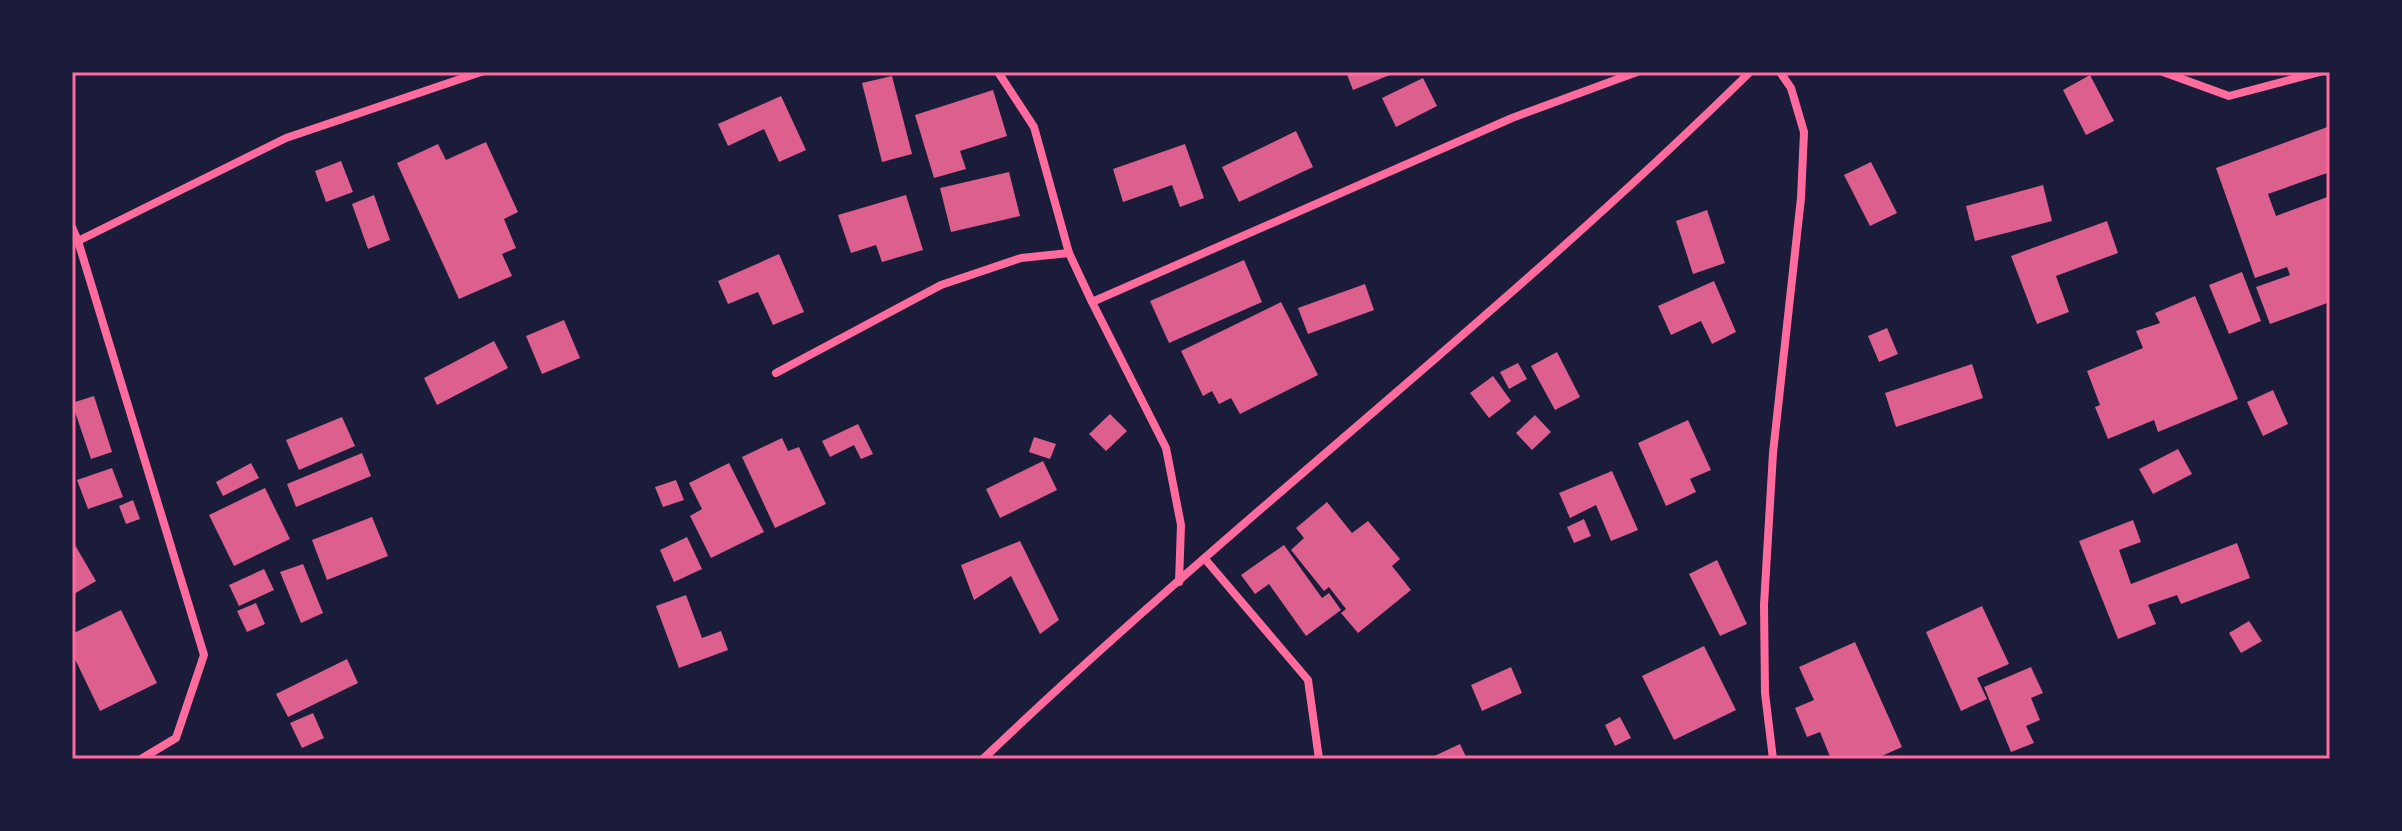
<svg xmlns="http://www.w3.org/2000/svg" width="2402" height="831" font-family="'Libre Baskerville',serif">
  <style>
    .building { fill: #dd5f8e }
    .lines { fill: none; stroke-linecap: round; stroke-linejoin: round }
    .minor { stroke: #ff6b9d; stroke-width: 8 }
    .neatline { fill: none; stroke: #ff6b9d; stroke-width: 3 }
  </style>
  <rect width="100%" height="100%" fill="#1b1b3a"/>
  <g class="building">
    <polygon points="1346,72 1397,72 1353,90"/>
    <polygon points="2090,75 2114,121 2086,135 2063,90"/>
    <polygon points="892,76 912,154 882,162 862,83"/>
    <polygon points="1423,78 1437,106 1396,127 1382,98"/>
    <polygon points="993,90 1007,136 960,151 966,169 934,178 915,115"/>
    <polygon points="781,96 806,150 779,162 764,129 728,146 718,124"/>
    <polygon points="2330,126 2330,172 2268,194 2276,216 2330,196 2330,302 2270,324 2256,287 2290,275 2287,267 2255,278 2216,168"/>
    <polygon points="1296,131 1313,167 1239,202 1222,167"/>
    <polygon points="486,142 518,212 504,219 516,248 502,254 512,276 459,299 397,163 438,144 446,160"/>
    <polygon points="1185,144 1204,198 1180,207 1172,185 1123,202 1113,169"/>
    <polygon points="341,161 353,192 326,202 315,171"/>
    <polygon points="1871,162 1897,213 1870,226 1844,175"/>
    <polygon points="1009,172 1020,216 951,232 940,188"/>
    <polygon points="2043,185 2052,221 1975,241 1966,206"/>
    <polygon points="374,195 390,240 368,249 352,204"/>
    <polygon points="906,195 923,250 882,262 876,245 851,253 838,215"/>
    <polygon points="1707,210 1725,263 1693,274 1676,221"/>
    <polygon points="2107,221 2118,253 2056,276 2069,312 2037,324 2011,256"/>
    <polygon points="779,254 804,312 773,325 758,292 728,304 718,281"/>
    <polygon points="1244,260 1262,302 1169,343 1150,301"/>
    <polygon points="2242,272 2261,321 2229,334 2209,285"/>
    <polygon points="1714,281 1736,332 1712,344 1701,321 1671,335 1658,306"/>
    <polygon points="1365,284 1374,310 1308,334 1298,308"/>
    <polygon points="2195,296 2238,399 2158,432 2154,420 2108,439 2095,407 2100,405 2087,371 2143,348 2136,331 2160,323 2155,313"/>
    <polygon points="1281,302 1318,375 1240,414 1231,398 1219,404 1212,391 1203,396 1181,351"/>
    <polygon points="564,320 580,358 542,374 526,336"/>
    <polygon points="1887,328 1898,354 1879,362 1868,336"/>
    <polygon points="494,341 508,368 437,405 424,378"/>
    <polygon points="1557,352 1580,397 1555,410 1531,366"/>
    <polygon points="1518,363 1527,379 1509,389 1500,372"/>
    <polygon points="1972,364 1983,398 1896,427 1885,393"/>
    <polygon points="1493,376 1511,401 1489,418 1470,393"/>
    <polygon points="2273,390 2288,424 2263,436 2247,402"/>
    <polygon points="94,396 112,452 91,459 72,403"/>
    <polygon points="1110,414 1127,431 1106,451 1089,434"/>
    <polygon points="1535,415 1551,432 1532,450 1516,433"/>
    <polygon points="342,417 355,446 299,470 286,440"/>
    <polygon points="1688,420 1711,470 1690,479 1696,492 1666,506 1638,443"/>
    <polygon points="858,424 873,454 861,459 854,445 830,457 822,441"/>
    <polygon points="1034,437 1056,444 1050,459 1029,452"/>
    <polygon points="782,438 788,451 799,447 826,504 775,528 742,457"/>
    <polygon points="2178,449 2192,474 2153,494 2139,469"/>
    <polygon points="362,453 371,476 296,507 287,484"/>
    <polygon points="1043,461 1057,490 1000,518 986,489"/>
    <polygon points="251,463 259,478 223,496 216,482"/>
    <polygon points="729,463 764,532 711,558 690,516 702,509 689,483"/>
    <polygon points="112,468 123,497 88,509 77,480"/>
    <polygon points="1612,471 1638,530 1611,541 1596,505 1570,518 1559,493"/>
    <polygon points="676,480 684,500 663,507 655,487"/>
    <polygon points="265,488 290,539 234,566 209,515"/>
    <polygon points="133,500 140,519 126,524 119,506"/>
    <polygon points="1327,502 1352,533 1368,521 1400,559 1392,566 1411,590 1358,633 1341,613 1346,609 1329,587 1324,591 1291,550 1304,538 1296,528"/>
    <polygon points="372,517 388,556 327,580 312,540"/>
    <polygon points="1584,519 1591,536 1574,543 1567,527"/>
    <polygon points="2133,520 2141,542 2119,550 2131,584 2237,543 2250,578 2181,604 2177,595 2148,605 2156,624 2118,639 2079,541"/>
    <polygon points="687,537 702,569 674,582 660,550"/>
    <polygon points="72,540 96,581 74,594 72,590"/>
    <polygon points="1020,541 1059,620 1040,634 1011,576 974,600 961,565"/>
    <polygon points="1284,545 1322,598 1329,593 1341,610 1306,636 1269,584 1255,594 1241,575"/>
    <polygon points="1717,560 1747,624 1720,636 1689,574"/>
    <polygon points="303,564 323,613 301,623 280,572"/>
    <polygon points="264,569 274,590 239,606 229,585"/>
    <polygon points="686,595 702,638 721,631 728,650 679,668 656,606"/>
    <polygon points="256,603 265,624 247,632 237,611"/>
    <polygon points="1982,606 2009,664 1977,678 1987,699 1961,711 1926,632"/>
    <polygon points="121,610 157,683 100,711 72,653 72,634"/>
    <polygon points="2249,621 2262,641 2241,653 2229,633"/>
    <polygon points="1855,642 1902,747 1875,759 1831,759 1820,732 1807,737 1795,708 1814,700 1799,667"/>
    <polygon points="1704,646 1736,710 1674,740 1642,676"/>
    <polygon points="347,659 358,683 288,717 276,694"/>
    <polygon points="1511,667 1522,693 1482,711 1471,685"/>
    <polygon points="2031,667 2043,693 2031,698 2040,720 2026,726 2034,743 2011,752 1984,687"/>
    <polygon points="313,713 324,738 302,748 290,723"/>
    <polygon points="1620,717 1631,738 1615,746 1605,725"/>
    <polygon points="1460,744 1467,759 1428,759"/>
  </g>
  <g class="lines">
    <g class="minor">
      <polyline points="2163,72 2229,96 2320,72"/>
      <polyline points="72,227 78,241 286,138 481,72"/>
      <polyline points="72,244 78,241 204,655 176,738 141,759"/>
      <polyline points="1069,253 1092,302 1512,118 1637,72"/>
      <polyline points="1092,302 1166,448 1181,525 1179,582"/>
      <polyline points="776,373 941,285 1021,258 1069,253 1034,127 998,72"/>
      <polyline points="1205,559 1308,680 1319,759"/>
      <path d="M983 759C1231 522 1505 313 1750 72"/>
      <polyline points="1773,759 1765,693 1764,605 1773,453 1801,198 1804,132 1791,88 1780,72"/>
    </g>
  </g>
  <rect width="2402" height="831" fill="none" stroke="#1b1b3a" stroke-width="148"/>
  <rect x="74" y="74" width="2254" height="683" class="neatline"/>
</svg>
